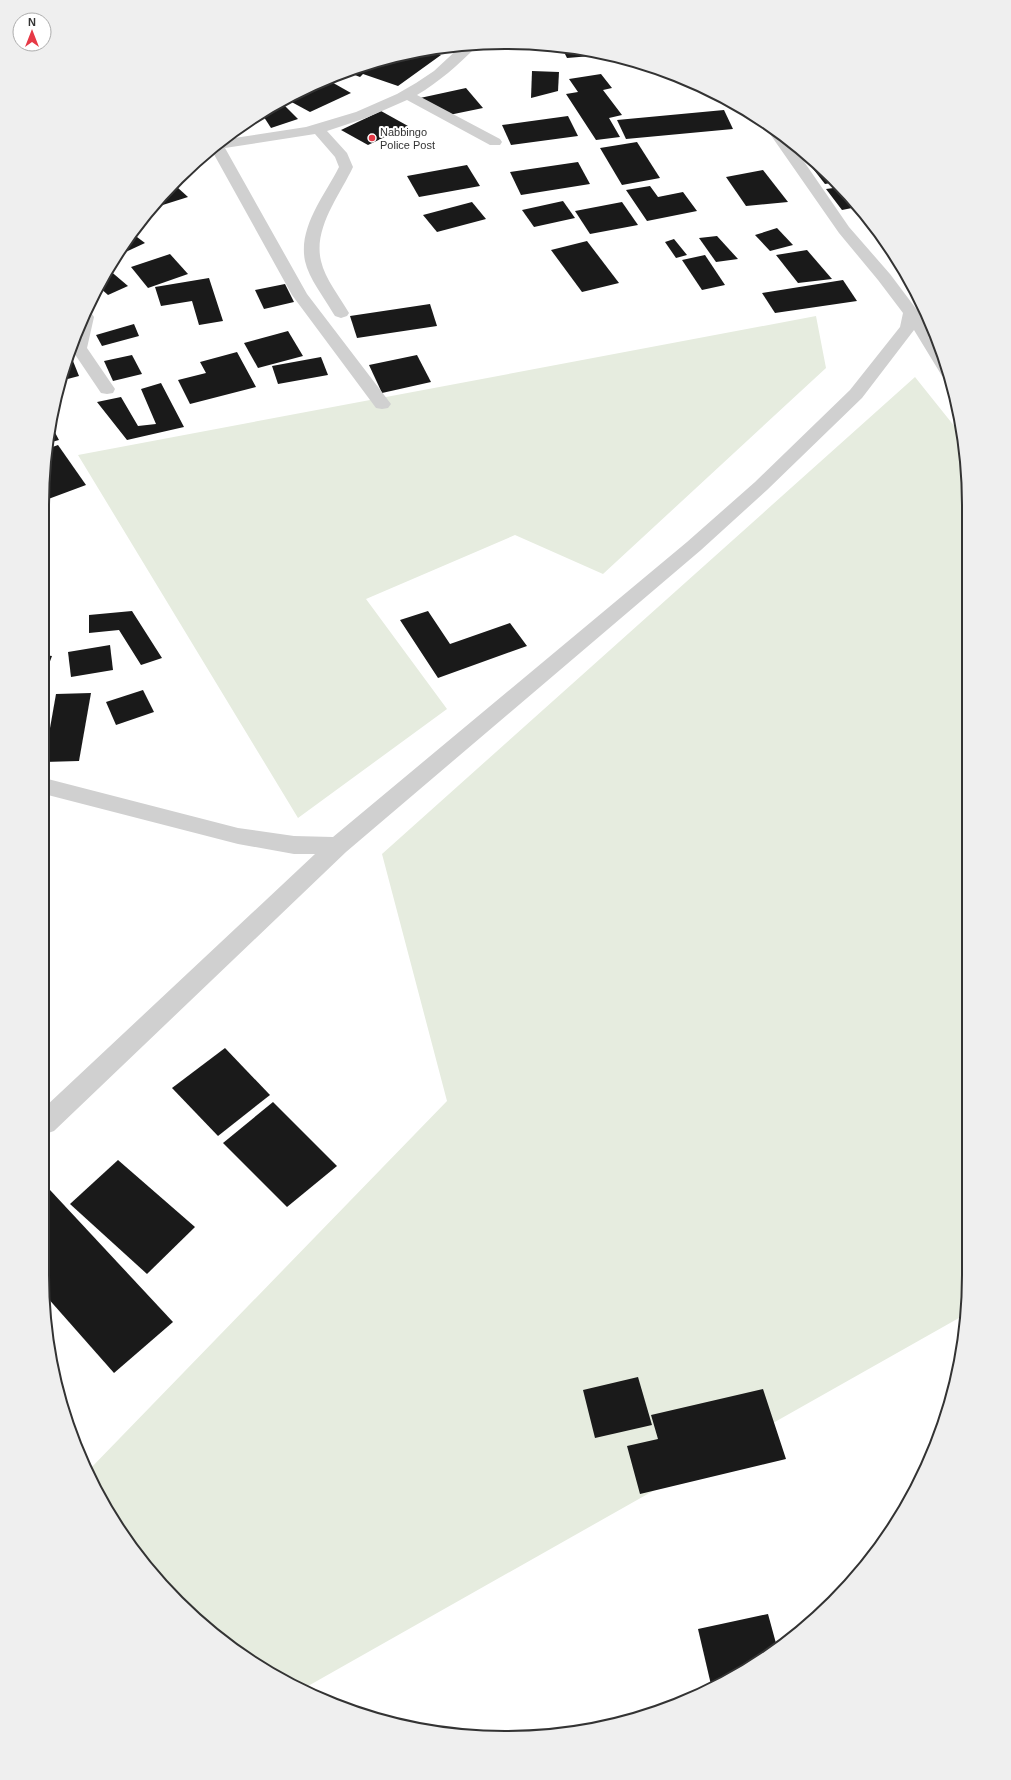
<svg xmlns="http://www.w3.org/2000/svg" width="1011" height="1780" font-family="Helvetica,sans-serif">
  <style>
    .green { fill: #e6ecdf }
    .building { fill: #1a1a1a }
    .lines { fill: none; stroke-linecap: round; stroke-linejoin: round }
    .street { fill: #d0d0d0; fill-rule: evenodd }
    .poi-dot { fill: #e63946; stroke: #fff; stroke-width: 1.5 }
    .labels { text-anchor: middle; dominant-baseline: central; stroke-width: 4; stroke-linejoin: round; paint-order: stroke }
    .far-poi-label { font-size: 11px; fill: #333; stroke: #fff; text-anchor: start }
    .rim { fill: none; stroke: #333; stroke-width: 2 }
  </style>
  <rect width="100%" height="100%" fill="#fff"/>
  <g class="green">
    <polygon points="816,316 826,368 603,574 515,535 366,599 447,709 298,818 78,455"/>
    <polygon points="915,377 963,437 965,445 968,1305 966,1314 301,1690 248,1660 178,1602 138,1556 87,1472 447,1101 382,854"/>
  </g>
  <g class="building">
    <polygon points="561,46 566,46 603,55 567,58"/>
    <polygon points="429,51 441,55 398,86 363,74 360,77 347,72 386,58"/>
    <polygon points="532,71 559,72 558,91 531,98"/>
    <polygon points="601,74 612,88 603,90 622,115 609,118 620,137 596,140 566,94 578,92 569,79"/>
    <polygon points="328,80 351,93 310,112 286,99 301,90"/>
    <polygon points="466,88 483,108 449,115 420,98"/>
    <polygon points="282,103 298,119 271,128 262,114"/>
    <polygon points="724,110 733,129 626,139 617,120"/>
    <polygon points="381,111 408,126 368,145 341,130"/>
    <polygon points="568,116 578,136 511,145 502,125"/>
    <polygon points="637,142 660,178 622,185 600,148"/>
    <polygon points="807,161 811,161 837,182 825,184"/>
    <polygon points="578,162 590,184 521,195 510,172"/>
    <polygon points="467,165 480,186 419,197 407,176"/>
    <polygon points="763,170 788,202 746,206 726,177"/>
    <polygon points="650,186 658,197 683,192 697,211 647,221 626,190"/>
    <polygon points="177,187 188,197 150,209 168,189"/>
    <polygon points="841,187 847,195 857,207 842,210 826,189"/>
    <polygon points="563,201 575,218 534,227 522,210"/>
    <polygon points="472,202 486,219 437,232 423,215"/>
    <polygon points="622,202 638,225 590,234 575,211"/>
    <polygon points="777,228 793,245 770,251 755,235"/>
    <polygon points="133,234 145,243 117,256"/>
    <polygon points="717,236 738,259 716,262 699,238"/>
    <polygon points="674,239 687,255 676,258 665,242"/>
    <polygon points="587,241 619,283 582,292 551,250"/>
    <polygon points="807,250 832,279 798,283 776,255"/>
    <polygon points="170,254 188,274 148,288 131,267"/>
    <polygon points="705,255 725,285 702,290 682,260"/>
    <polygon points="108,269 128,286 108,295 99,287"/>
    <polygon points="209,278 223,321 199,325 192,301 161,306 155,287"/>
    <polygon points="843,280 857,301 775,313 762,293"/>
    <polygon points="285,284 294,302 264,309 255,290"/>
    <polygon points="430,304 437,326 357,338 350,316"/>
    <polygon points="134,324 139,336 102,346 96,335"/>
    <polygon points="288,331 303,356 258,368 244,343"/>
    <polygon points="237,352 256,387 190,404 178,380 206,373 200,362"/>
    <polygon points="132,355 142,374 113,381 104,361"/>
    <polygon points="417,355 431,382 382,393 369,365"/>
    <polygon points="321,357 328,375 278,384 272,366"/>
    <polygon points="73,361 79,376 60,381 67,363"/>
    <polygon points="161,383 184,427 127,440 97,402 121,397 138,426 156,424 141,389"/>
    <polygon points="51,425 59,440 48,443"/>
    <polygon points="58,445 86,485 43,501 43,475 47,449"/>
    <polygon points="132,611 162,658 141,665 119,630 89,633 89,615"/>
    <polygon points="428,611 450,644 510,623 527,646 438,678 400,620"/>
    <polygon points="110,645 113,670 71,677 68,652"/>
    <polygon points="44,655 52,656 44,677"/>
    <polygon points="143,690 154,712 116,725 106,702"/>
    <polygon points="91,693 79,761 44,762 56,694"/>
    <polygon points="225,1048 270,1095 218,1136 172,1088"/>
    <polygon points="273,1102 337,1166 287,1207 223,1143"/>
    <polygon points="118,1160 195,1227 147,1274 70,1204"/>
    <polygon points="50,1190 173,1322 114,1373 46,1296 46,1193"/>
    <polygon points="638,1377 652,1425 595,1438 583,1390"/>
    <polygon points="763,1389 786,1459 640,1494 627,1446 658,1439 651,1415"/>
    <polygon points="768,1614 777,1647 737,1676 712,1689 698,1629"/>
  </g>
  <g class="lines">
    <g class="street">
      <path d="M475 43 478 44 476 47C458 65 439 82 417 95L500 139 502 142 500 145H490L407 100 366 118 327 131 347 153 353 167C340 195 313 228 321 261 325 279 340 297 349 313L347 316 341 318 335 316 333 313C324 297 309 279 305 261 298 227 325 195 339 167L335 157 315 134 225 148 307 294 391 404 388 408 382 409 376 408 292 295 211 149 221 140 306 127 356 112 397 94 416 83 434 71 462 45Z"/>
      <polygon points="772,131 794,147 849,227 890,274 917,310 944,356 949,377 942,376 914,330 862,398 767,490 701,550 346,852 54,1131 45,1134 45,1107 315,854 294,854 238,844 44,794 44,778 238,828 294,836 333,837 687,542 755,482 850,390 900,327 903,313 878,280 839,233 770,134"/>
      <polygon points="88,313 92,314 94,317 87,348 115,389 113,393 107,394 101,393 72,350"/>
    </g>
  </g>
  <circle class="poi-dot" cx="372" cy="138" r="4"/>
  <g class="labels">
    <g class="far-poi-label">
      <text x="380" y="132">Nabbingo<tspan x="380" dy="13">Police Post</tspan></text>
    </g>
  </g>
  <path d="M0 0H1011V1780H0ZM505 49H506A456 456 0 0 1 962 505V1275A456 456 0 0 1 506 1731H505A456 456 0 0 1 49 1275V505A456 456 0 0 1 505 49Z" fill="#efefef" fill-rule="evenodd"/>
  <path class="rim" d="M505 49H506A456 456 0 0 1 962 505V1275A456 456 0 0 1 506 1731H505A456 456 0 0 1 49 1275V505A456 456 0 0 1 505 49Z"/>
  <g transform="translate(32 32)"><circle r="19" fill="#ffffff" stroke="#adadad"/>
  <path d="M0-3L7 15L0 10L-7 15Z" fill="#e63946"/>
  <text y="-6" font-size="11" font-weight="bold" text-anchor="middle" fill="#333333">N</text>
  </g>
</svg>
